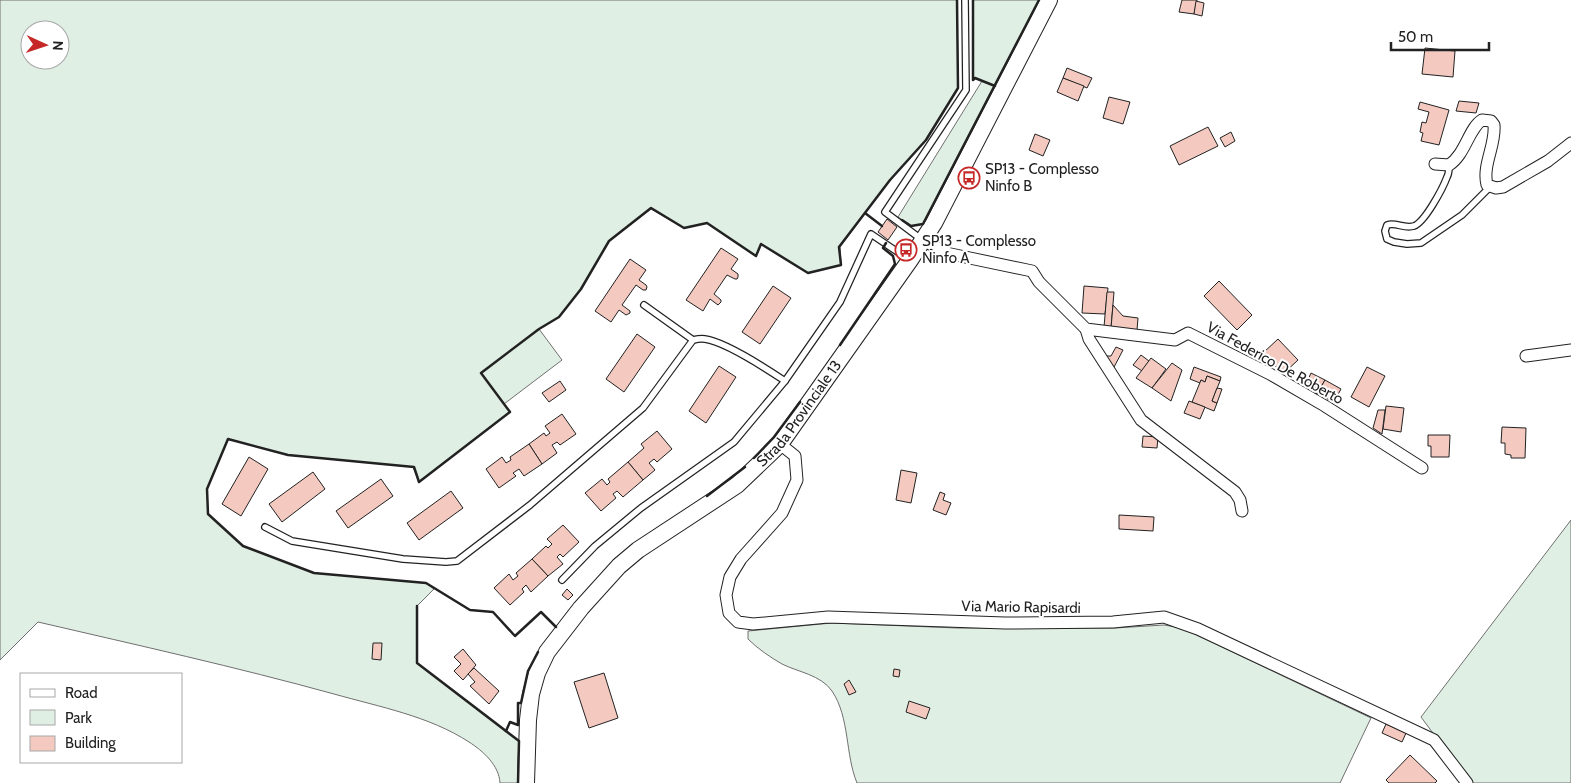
<svg xmlns="http://www.w3.org/2000/svg" width="1571" height="783" font-family="Cabin,sans-serif">
  <style>
    .green { fill: #e0efe3; stroke: #6f6f6f; fill-rule: evenodd }
    .building { fill: #f3c9c0; stroke: #222 }
    .lines { fill: none; stroke-linecap: round; stroke-linejoin: round }
    .service-casing { stroke: #222; stroke-width: 8 }
    .minor-casing { stroke: #222; stroke-width: 13 }
    .secondary-casing { stroke: #222; stroke-width: 18 }
    .service { stroke: #fff; stroke-width: 5.5 }
    .minor { stroke: #fff; stroke-width: 11 }
    .secondary { stroke: #fff; stroke-width: 16 }
    .wall { stroke: #222; stroke-width: 2.5 }
    .labels { text-anchor: middle; dominant-baseline: central; stroke-width: 4; stroke-linejoin: round; paint-order: stroke }
    .poi-label { font-size: 15px; fill: #222; stroke: #fff; text-anchor: start }
    .street-label { font-size: 15px; fill: #222; stroke: #fff }
  </style>
  <rect width="100%" height="100%" fill="#fff"/>
  <g class="green">
    <path d="M0 0H957L958 88 926 140 890 180 840 247 841 265 808 273 761 244 756 256 707 223 684 228 651 209 609 241 581 289 559 317 539 329 562 360 504 404 510 412 419 482 413 467 288 455 228 439 207 489 208 514 243 546 314 573 426 583 434 589 417 606V663L519 741 518 783H500C499 765 483 751 469 742 429 716 380 707 334 694 236 667 137 645 38 622L0 660ZM30 30H60V60H30Z"/>
    <polygon points="973,0 1039,0 923,224 911,226 898,217 982,81 976,78 973,80"/>
    <polygon points="1571,520 1571,783 1470,783 1421,717"/>
    <path d="M832 623 957 628H1115L1164 625 1182 628 1371 718 1340 783H857C845 754 850 718 832 691 821 675 798 672 782 664 770 657 758 649 748 639V631Z"/>
  </g>
  <g class="building">
    <polygon points="1182,0 1197,0 1194,14 1179,12"/>
    <polygon points="1196,1 1204,3 1202,16 1194,14"/>
    <polygon points="1425,48 1455,51 1453,77 1422,74"/>
    <polygon points="1067,68 1092,78 1087,88 1063,78"/>
    <polygon points="1063,78 1084,86 1078,101 1057,92"/>
    <polygon points="1109,97 1130,102 1123,124 1103,118"/>
    <polygon points="1459,101 1479,103 1476,113 1456,111"/>
    <polygon points="1420,102 1449,110 1439,145 1421,141 1423,133 1420,132 1422,122 1426,123 1429,112 1418,109"/>
    <polygon points="1208,127 1218,146 1179,165 1170,146"/>
    <polygon points="1231,132 1235,141 1225,147 1220,138"/>
    <polygon points="1035,134 1050,140 1043,156 1029,150"/>
    <polygon points="887,219 897,227 888,240 878,232"/>
    <polygon points="721,248 738,259 731,269 738,274 738,277 737,279 735,279 727,275 714,294 721,300 721,302 718,305 710,299 703,311 686,300"/>
    <polygon points="630,259 646,270 639,280 646,285 647,287 646,290 643,290 636,285 622,305 630,311 630,313 626,315 619,310 611,322 595,311"/>
    <polygon points="1219,281 1252,315 1237,330 1204,296"/>
    <polygon points="773,286 791,298 760,344 742,332"/>
    <polygon points="1084,286 1108,288 1105,314 1082,313"/>
    <polygon points="1107,292 1114,292 1111,328 1104,327"/>
    <polygon points="1113,305 1123,316 1138,318 1137,330 1111,328"/>
    <polygon points="637,334 655,347 624,392 606,379"/>
    <polygon points="1278,339 1298,360 1283,374 1263,353"/>
    <polygon points="1116,347 1123,350 1113,369 1105,356 1111,356"/>
    <polygon points="1141,355 1149,361 1142,371 1133,365"/>
    <polygon points="1151,358 1166,369 1152,388 1136,378"/>
    <polygon points="1172,363 1182,370 1171,401 1152,388"/>
    <polygon points="719,366 736,377 706,423 689,411"/>
    <polygon points="1194,367 1221,377 1220,381 1207,376 1205,382 1201,380 1200,383 1190,379"/>
    <polygon points="1367,367 1385,376 1369,407 1351,397"/>
    <polygon points="1311,373 1325,380 1317,394 1313,391 1316,386 1307,382"/>
    <polygon points="1207,376 1220,381 1212,401 1217,403 1214,411 1192,402 1201,380 1205,382"/>
    <polygon points="1325,380 1341,389 1334,402 1317,394"/>
    <polygon points="560,381 566,390 549,402 542,393"/>
    <polygon points="1217,388 1222,389 1217,403 1212,401"/>
    <polygon points="1189,401 1205,407 1200,419 1184,413"/>
    <polygon points="1386,406 1404,408 1401,432 1383,429"/>
    <polygon points="1378,410 1385,410 1382,434 1373,428"/>
    <polygon points="562,414 576,434 560,445 557,442 552,445 557,453 542,464 529,444 544,433 546,436 550,433 545,426"/>
    <polygon points="1502,427 1526,428 1525,458 1511,458 1511,455 1505,454 1505,443 1501,443"/>
    <polygon points="657,431 672,449 657,462 654,459 649,463 655,470 643,480 628,462 644,448 641,444"/>
    <polygon points="1428,435 1450,435 1449,457 1431,457 1431,446 1428,446"/>
    <polygon points="1143,436 1158,437 1157,448 1142,447"/>
    <polygon points="529,444 542,464 524,476 519,469 513,473 516,476 499,488 486,469 502,457 506,463 511,460 510,457"/>
    <polygon points="249,457 268,469 241,516 222,504"/>
    <polygon points="628,462 643,480 623,497 617,491 613,494 616,498 601,511 585,493 602,479 607,485 610,482 608,479"/>
    <polygon points="901,470 917,473 911,503 896,500"/>
    <polygon points="313,472 325,489 282,522 269,504"/>
    <polygon points="381,479 393,496 348,528 336,511"/>
    <polygon points="451,491 463,508 419,540 407,523"/>
    <polygon points="940,492 945,494 943,500 951,503 946,515 933,510"/>
    <polygon points="1119,515 1154,517 1153,531 1119,529"/>
    <polygon points="563,525 579,542 563,557 560,554 557,557 563,564 548,576 532,559 546,546 548,548 552,544 547,539"/>
    <polygon points="532,559 548,576 531,592 526,585 522,589 524,592 510,605 494,588 509,574 513,580 518,576 516,573"/>
    <polygon points="567,589 573,595 568,600 562,595"/>
    <polygon points="373,643 382,643 381,660 372,659"/>
    <polygon points="463,649 476,665 463,680 454,671 461,664 454,657"/>
    <polygon points="474,668 499,691 489,704 470,686 475,682 468,674"/>
    <polygon points="894,669 900,670 899,677 893,676"/>
    <polygon points="604,673 618,718 589,728 574,682"/>
    <polygon points="849,680 856,692 849,695 844,684"/>
    <polygon points="909,701 930,708 926,719 906,712"/>
    <polygon points="1386,724 1406,733 1402,742 1382,733"/>
    <polygon points="1410,755 1437,781 1435,783 1389,783 1386,780"/>
  </g>
  <g class="lines">
    <g class="service-casing">
      <g id="service">
        <path d="M1449 165C1449 169 1449 174 1447 177 1443 188 1425 222 1414 226 1404 229 1396 222 1387 225L1385 231 1387 239 1394 242 1407 244 1421 243 1462 215 1490 187"/>
        <polyline points="921,239 885,212 966,90 965,0"/>
        <polyline points="644,305 693,340"/>
        <path d="M265 527 292 541 403 559 446 562 457 561 530 505 643 408 693 340C697 339 701 338 705 339 726 342 767 369 785 381"/>
        <polyline points="562,580 595,546 641,508 734,442 785,381 840,302 871,234 908,259"/>
      </g>
    </g>
    <g class="minor-casing">
      <g id="minor">
        <path d="M1435 164 1449 165C1465 155 1469 128 1482 120L1491 121 1494 125C1496 145 1482 165 1487 185L1496 188 1503 187 1548 161 1571 143"/>
        <polyline points="923,240 946,253 1032,271 1039,282 1086,329 1175,340 1188,333 1270,374 1325,406 1422,468"/>
        <polyline points="1086,329 1089,339 1141,420 1235,492 1240,500 1242,511"/>
        <polyline points="1526,356 1571,350"/>
        <polyline points="780,444 795,456 797,480 782,513 741,559 730,577 726,595 729,613 738,622 753,624 828,617 1005,623 1113,622 1164,617 1198,629 1434,740 1467,783"/>
      </g>
    </g>
    <g class="secondary-casing">
      <g id="secondary">
        <path id="s1" d="M526 783 528 720 531 694 537 673 547 652 581 608 619 566 638 550 737 485 780 444 910 260 934 223 1049 0"/>
      </g>
    </g>
    <use href="#service" class="service"/>
    <use href="#minor" class="minor"/>
    <use href="#secondary" class="secondary"/>
    <g class="wall">
      <polyline points="973,0 973,80 975,78 995,86"/>
      <polyline points="865,213 882,226"/>
      <polyline points="902,220 911,226 923,224 1039,0"/>
      <polyline points="931,250 934,252 934,256 941,260 948,256"/>
      <polyline points="840,345 895,264 893,256 883,248 886,243"/>
      <polyline points="754,458 774,437 800,402"/>
      <polyline points="707,496 745,467"/>
      <polyline points="417,606 417,663 519,741 518,783"/>
      <polyline points="556,627 541,612 515,636 493,612 470,610 426,583 314,573 243,546 208,514 207,489 228,439 288,455 414,467 419,482 510,412 481,373 539,329 559,317 581,289 609,241 651,208 684,228 707,223 756,256 761,244 808,273 841,265 839,247 890,180 926,140 958,88 957,0"/>
      <polyline points="506,731 510,722 518,725 518,703 521,703 528,671 538,652"/>
    </g>
  </g>
  <defs>
    <g id="bus-ring" transform="scale(1.125)"><circle r="9.5" fill="#fff" stroke="#c62828" stroke-width="1.5"/><path d="M-5-6H5V4H4V6H2V4H-2V6H-4V4H-5ZM-3.5-4V0h7V-4ZM-3.5 1.2v1.5H-2V1.2ZM2 1.2v1.5H3.5V1.2Z" fill="#c62828"/></g>
  </defs>
  <g fill-rule="evenodd">
    <use href="#bus-ring" x="969" y="178"/>
    <use href="#bus-ring" x="906" y="250"/>
  </g>
  <g class="labels">
    <g class="poi-label">
      <text x="985" y="169">SP13 - Complesso<tspan x="985" dy="17">Ninfo B</tspan></text>
      <text x="922" y="241">SP13 - Complesso<tspan x="922" dy="17">Ninfo A</tspan></text>
    </g>
    <g class="street-label">
      <text transform="translate(1275 363) rotate(29)">Via Federico De Roberto</text>
      <text stroke="none"><textPath href="#s1" startOffset="485">Strada Provinciale 13</textPath></text>
      <text transform="translate(1021 607) rotate(1)">Via Mario Rapisardi</text>
    </g>
  </g>
  <rect x="20" y="673" width="162" height="90" fill="#ffffff" stroke="#a7a7a7"/>
  <rect x="30" y="689" width="25" height="8" fill="#ffffff" stroke="#a7a7a7"/>
  <text x="65" y="698" font-size="15" fill="#222222">Road</text>
  <rect x="30" y="710" width="25" height="15" fill="#e0efe3" stroke="#a7a7a7"/>
  <text x="65" y="723" font-size="15" fill="#222222">Park</text>
  <rect x="30" y="736" width="25" height="15" fill="#f3c9c0" stroke="#a7a7a7"/>
  <text x="65" y="748" font-size="15" fill="#222222">Building</text>
  <g transform="translate(45 45) rotate(93)"><circle r="24" fill="#ffffff" stroke="#a7a7a7"/>
  <path d="M0-4L9 19L0 12L-9 19Z" fill="#c62828"/>
  <text y="-8" font-size="14" font-weight="bold" text-anchor="middle" fill="#222222">N</text>
  </g>
  <path d="M1391 42v8h98v-8" fill="none" stroke="#222222" stroke-width="2.5"/>
  <text x="1398" y="42" font-size="15" fill="#222222" stroke="#ffffff" stroke-width="4" paint-order="stroke">50 m</text>
</svg>
